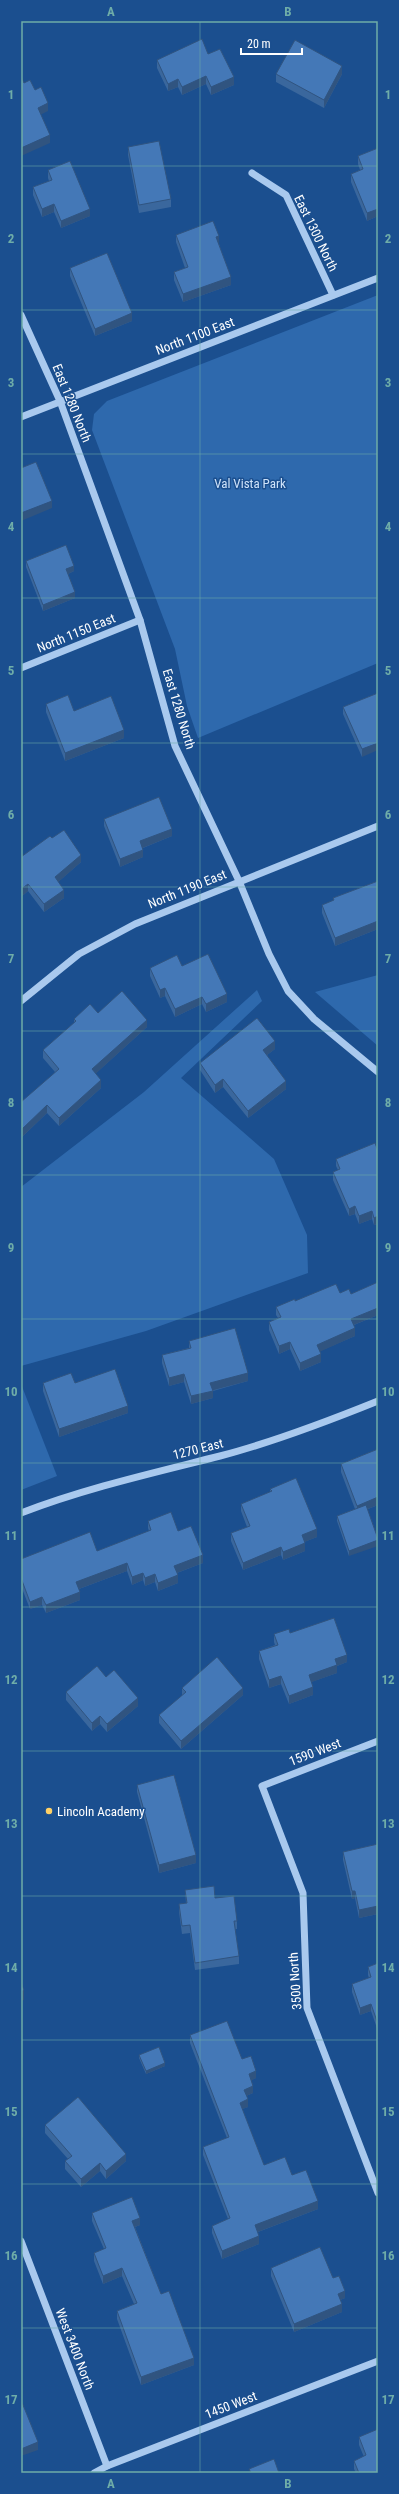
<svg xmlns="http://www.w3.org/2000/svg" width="399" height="2494" font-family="'Roboto Condensed',sans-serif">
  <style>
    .green { fill: #2e69ad }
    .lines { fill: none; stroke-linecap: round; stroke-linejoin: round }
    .minor { stroke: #a9c9ee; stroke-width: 7 }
    .wall { fill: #3a679d }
    .shaded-wall { fill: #305480 }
    .building { fill: #4478b7; stroke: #305480 }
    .grid { fill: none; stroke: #6fada8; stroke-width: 1; stroke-opacity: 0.55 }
    .poi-dot { fill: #ffd166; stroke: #1b4f8f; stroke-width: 1.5 }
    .labels { text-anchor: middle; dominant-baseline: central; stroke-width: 3; stroke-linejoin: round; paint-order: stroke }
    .street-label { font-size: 13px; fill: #fff; stroke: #1b4f8f }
    .park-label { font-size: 13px; fill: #cfe3fa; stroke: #1b4f8f }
    .poi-label { font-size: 13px; fill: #fff; stroke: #1b4f8f; text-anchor: start }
    .neatline { fill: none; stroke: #6fada8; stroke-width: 1.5 }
    .grid-label { font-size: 13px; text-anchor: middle; font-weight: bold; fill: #6fada8 }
  </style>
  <rect width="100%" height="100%" fill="#1b4f8f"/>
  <g class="green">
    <polygon points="378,295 378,663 198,738 187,706 175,649 92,430 94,414 107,401"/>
    <polygon points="378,975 378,1046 315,992"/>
    <polygon points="257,990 262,1001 181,1078 274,1159 307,1235 308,1273 146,1331 21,1366 21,1187 144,1092"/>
    <polygon points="21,1384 57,1476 21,1490"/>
  </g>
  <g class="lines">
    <g class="minor">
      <polyline points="252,173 286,195 333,295"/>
      <polyline points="21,315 60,401 140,620 175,746 239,881 269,954 288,991 314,1019 378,1072"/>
      <polyline points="21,417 378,278"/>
      <polyline points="21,668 140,620"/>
      <polyline points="21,1001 79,954 135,924 378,826"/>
      <path d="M21 1513C86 1488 153 1473 220 1456 274 1442 326 1422 378 1401"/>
      <polyline points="378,1741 262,1786 303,1893 307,2008 378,2193"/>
      <polyline points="21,2241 107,2466"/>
      <polyline points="94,2473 107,2466 378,2361"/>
    </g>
  </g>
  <g class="wall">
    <polygon points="208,54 234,85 211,95 206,84 182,95 178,87 168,91 157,68 157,60"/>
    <polygon points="276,74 342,74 324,108 276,82"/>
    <polygon points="128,147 171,199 171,207 139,213 128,155"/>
    <polygon points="378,148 378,216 367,221 351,182 351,174 360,170 358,164 358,156"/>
    <polygon points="48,170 90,216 61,228 54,212 42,217 33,195 33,187 49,181 48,178"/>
    <polygon points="176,235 219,244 231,285 183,302 174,280 174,272 185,268 176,242"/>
    <polygon points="70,268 132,321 95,336 70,276"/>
    <polygon points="26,561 74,571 68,574 75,598 43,611 26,567"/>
    <polygon points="378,693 362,757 343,714 343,707"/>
    <polygon points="46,704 74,711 124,738 65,761 46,712"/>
    <polygon points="104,819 172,836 143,848 143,857 120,867 104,826"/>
    <polygon points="52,838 81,862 58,882 64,898 44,912 28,891 21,897 21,857"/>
    <polygon points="378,881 378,929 335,946 322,913 322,905 333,901 333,898"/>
    <polygon points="182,966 227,1002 206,1012 202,1004 175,1017 165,996 160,998 150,976 150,968"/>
    <polygon points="98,1013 147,1027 95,1074 101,1088 59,1126 47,1113 21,1138 55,1072 43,1058 43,1050 74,1023 74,1019"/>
    <polygon points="275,1049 267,1055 286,1089 248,1118 223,1087 215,1093 200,1070 200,1063"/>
    <polygon points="378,1151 378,1224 374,1225 372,1219 359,1224 355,1214 349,1216 333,1180 333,1172 338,1170 336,1166 336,1159"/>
    <polygon points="378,1282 378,1315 354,1325 355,1336 320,1351 321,1362 300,1371 290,1349 279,1354 269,1330 269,1322 278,1318 276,1315 276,1307 295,1301 351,1294"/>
    <polygon points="189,1341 248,1381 213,1391 213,1398 191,1404 184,1382 169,1386 162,1363 162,1355 189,1348"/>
    <polygon points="43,1383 75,1383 128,1413 59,1437 43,1391"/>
    <polygon points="378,1449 378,1505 368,1509 349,1556 337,1521 337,1516 355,1509 341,1472 341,1464"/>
    <polygon points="270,1489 317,1537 304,1542 305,1551 283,1560 281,1555 243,1570 231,1541 231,1533 247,1527 241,1511 241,1504 270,1492"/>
    <polygon points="148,1521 178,1531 203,1563 177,1573 178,1583 158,1591 155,1582 145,1586 143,1580 132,1585 127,1571 79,1589 80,1600 46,1613 42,1605 30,1609 21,1586 21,1559 97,1551 149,1531 148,1528"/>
    <polygon points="290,1633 347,1662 337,1666 337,1673 311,1682 313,1695 289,1704 281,1684 269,1688 259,1659 259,1651 275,1645 274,1642 274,1634"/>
    <polygon points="106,1677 138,1706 107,1732 100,1724 92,1731 66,1700 66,1692"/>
    <polygon points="182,1688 243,1695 181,1749 159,1723 159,1715 182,1696"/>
    <polygon points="137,1785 196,1863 159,1873 137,1792"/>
    <polygon points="378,1844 378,1914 359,1918 355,1898 352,1899 343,1860 343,1852"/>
    <polygon points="185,1890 215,1898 237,1921 237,1929 235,1929 239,1956 239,1964 195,1970 190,1933 182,1934 179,1912 179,1904 186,1903"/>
    <polygon points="378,1963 378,2031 371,2011 360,2015 352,1992 352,1984 369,1978 368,1975 368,1967"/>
    <polygon points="190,2035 242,2059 256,2078 251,2080 253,2093 246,2096 248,2107 242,2109 264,2165 292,2175 318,2209 258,2232 259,2244 222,2259 212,2233 212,2226 228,2219 203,2155 203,2147 227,2138 190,2043"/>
    <polygon points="139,2055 165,2066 146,2074 139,2058"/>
    <polygon points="45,2125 126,2161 106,2179 100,2171 81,2187 65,2169 65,2161 68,2159 45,2133"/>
    <polygon points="92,2213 140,2225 135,2227 161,2294 194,2365 141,2385 117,2319 117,2311 134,2304 122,2276 103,2284 94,2261 94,2253 104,2249 92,2221"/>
    <polygon points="271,2268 333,2278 345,2298 340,2300 342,2312 294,2332 271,2276"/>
    <polygon points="359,2437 378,2473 356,2473 354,2469 354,2461 364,2457 359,2445"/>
  </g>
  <g class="shaded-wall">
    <polygon points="342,66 342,74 324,108 324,100"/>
    <polygon points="206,76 206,84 182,95 182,87"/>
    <polygon points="234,77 234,85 211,95 211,87"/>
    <polygon points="178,79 178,87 168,91 168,84"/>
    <polygon points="48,103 48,111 38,116 38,108"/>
    <polygon points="50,135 50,143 21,156 21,148"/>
    <polygon points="54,204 54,212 42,217 42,209"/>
    <polygon points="90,209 90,216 61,228 61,221"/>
    <polygon points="378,209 378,216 367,221 367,213"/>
    <polygon points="219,236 219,244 216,237"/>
    <polygon points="231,277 231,285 183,302 183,294"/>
    <polygon points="132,313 132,321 95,336 95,329"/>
    <polygon points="52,501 52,508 21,521 21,513"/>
    <polygon points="74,566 74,571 66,575 66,569"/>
    <polygon points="75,592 75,598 43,611 43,605"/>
    <polygon points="124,730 124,738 65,761 65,753"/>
    <polygon points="378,743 378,750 362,757 362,749"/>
    <polygon points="172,829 172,836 140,849 140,841"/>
    <polygon points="143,850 143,857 120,867 120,859"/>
    <polygon points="81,855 81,862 55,885 55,877"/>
    <polygon points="28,884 28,891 21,897 21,889"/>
    <polygon points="64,890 64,898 44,912 44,904"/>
    <polygon points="378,921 378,929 335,946 335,938"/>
    <polygon points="165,988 165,996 160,998 160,990"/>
    <polygon points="227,994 227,1002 206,1012 206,1004"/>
    <polygon points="202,997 202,1004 175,1017 175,1009"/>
    <polygon points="147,1020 147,1027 92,1077 92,1069"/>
    <polygon points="275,1041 275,1049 263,1058 263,1050"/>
    <polygon points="223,1079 223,1087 215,1093 215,1085"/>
    <polygon points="101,1080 101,1088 59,1126 59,1118"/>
    <polygon points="286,1081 286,1089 248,1118 248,1111"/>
    <polygon points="47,1105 47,1113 21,1138 21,1130"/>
    <polygon points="355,1206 355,1214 349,1216 349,1209"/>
    <polygon points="372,1211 372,1219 359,1224 359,1216"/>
    <polygon points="378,1216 378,1224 374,1225 374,1218"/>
    <polygon points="378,1308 378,1315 351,1326 351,1319"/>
    <polygon points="355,1328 355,1336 317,1353 317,1345"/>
    <polygon points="290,1342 290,1349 279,1354 279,1346"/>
    <polygon points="321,1354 321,1362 300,1371 300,1363"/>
    <polygon points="248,1373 248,1381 210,1391 210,1383"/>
    <polygon points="184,1374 184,1382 169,1386 169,1378"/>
    <polygon points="213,1391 213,1398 191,1404 191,1396"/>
    <polygon points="128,1406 128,1413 59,1437 59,1429"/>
    <polygon points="378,1497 378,1505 357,1513 357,1506"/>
    <polygon points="317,1529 317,1537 302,1543 302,1535"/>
    <polygon points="378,1540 378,1546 349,1556 349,1551"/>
    <polygon points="305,1543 305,1551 283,1560 283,1552"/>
    <polygon points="281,1547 281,1555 243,1570 243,1563"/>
    <polygon points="203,1555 203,1563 174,1574 174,1566"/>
    <polygon points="127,1563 127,1571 76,1590 76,1582"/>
    <polygon points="143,1573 143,1580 132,1585 132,1577"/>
    <polygon points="155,1574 155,1582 145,1586 145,1578"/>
    <polygon points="178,1575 178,1583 158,1591 158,1583"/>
    <polygon points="80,1592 80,1600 46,1613 46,1605"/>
    <polygon points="42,1597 42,1605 30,1609 30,1602"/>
    <polygon points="347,1655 347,1662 337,1666 337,1673 309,1683 309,1675 335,1659"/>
    <polygon points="281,1676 281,1684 269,1688 269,1680"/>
    <polygon points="313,1687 313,1695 289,1704 289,1696"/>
    <polygon points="243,1688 243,1695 181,1749 181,1741"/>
    <polygon points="138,1698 138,1706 107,1732 107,1724"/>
    <polygon points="100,1716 100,1724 92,1731 92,1723"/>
    <polygon points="196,1855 196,1863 159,1873 159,1865"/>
    <polygon points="352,1891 355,1891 355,1898 352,1899"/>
    <polygon points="378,1906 378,1914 359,1918 359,1910"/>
    <polygon points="24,1990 24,2000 21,2001 21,1992"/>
    <polygon points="371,2004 371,2011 360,2015 360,2008"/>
    <polygon points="165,2063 165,2066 146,2074 146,2071"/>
    <polygon points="256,2071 256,2078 249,2082 249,2074"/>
    <polygon points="253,2086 253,2093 244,2097 244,2090"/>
    <polygon points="248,2099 248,2107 240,2110 240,2103"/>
    <polygon points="21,2130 23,2130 23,2137 21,2138"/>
    <polygon points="126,2154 126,2161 106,2179 106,2171"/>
    <polygon points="100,2163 100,2171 81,2187 81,2179"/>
    <polygon points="318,2201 318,2209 255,2233 255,2225"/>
    <polygon points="140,2218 140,2225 132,2228 132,2221"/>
    <polygon points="259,2236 259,2244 222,2259 222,2251"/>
    <polygon points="122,2268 122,2276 103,2284 103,2276"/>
    <polygon points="345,2291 345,2298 338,2301 338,2294"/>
    <polygon points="342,2304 342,2312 294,2332 294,2324"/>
    <polygon points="194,2358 194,2365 141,2385 141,2377"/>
    <polygon points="38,2442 38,2450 21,2456 21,2449"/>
  </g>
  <g class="building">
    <polygon points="202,39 208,54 220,49 234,77 211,87 206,76 182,87 178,79 168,84 157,60"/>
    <polygon points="295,40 342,66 324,100 276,74"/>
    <polygon points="21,76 24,83 30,80 35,90 41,87 48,103 38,108 50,135 21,148"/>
    <polygon points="159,141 171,199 139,205 128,147"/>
    <polygon points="378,148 378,209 367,213 351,174 363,169 358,156"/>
    <polygon points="70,161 90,209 61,221 54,204 42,209 33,187 52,180 48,170"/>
    <polygon points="213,221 219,236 216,237 231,277 183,294 174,272 188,267 176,235"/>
    <polygon points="107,253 132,313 95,329 70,268"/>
    <polygon points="36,462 52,501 21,513 21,468"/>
    <polygon points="66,545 74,566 66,569 75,592 43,605 26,561"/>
    <polygon points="378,693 378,743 362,749 343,707"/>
    <polygon points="68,695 74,711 111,696 124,730 65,753 46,704"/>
    <polygon points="159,797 172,829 140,841 143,850 120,859 104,819"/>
    <polygon points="64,830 81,855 55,877 64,890 44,904 28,884 21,889 21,857 50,836 52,838"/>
    <polygon points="378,881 378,921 335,938 322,905 334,900 333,898"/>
    <polygon points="208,954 227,994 206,1004 202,997 175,1009 165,988 160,990 150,968 177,955 182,966"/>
    <polygon points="122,991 147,1020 92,1069 101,1080 59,1118 47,1105 21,1130 21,1102 59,1069 43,1050 76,1021 74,1019 90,1004 98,1013"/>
    <polygon points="257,1018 275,1041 263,1050 286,1081 248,1111 223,1079 215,1085 200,1063"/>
    <polygon points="375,1143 378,1151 378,1216 374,1218 372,1211 359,1216 355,1206 349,1209 333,1172 340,1169 336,1159"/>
    <polygon points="378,1282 378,1308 351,1319 355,1328 317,1345 321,1354 300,1363 290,1342 279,1346 269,1322 281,1317 276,1307 295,1299 295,1301 336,1284 340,1293 349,1289 351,1294"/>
    <polygon points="235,1328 248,1373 210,1383 213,1391 191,1396 184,1374 169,1378 162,1355 191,1348 189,1341"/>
    <polygon points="115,1369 128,1406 59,1429 43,1383 71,1373 75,1383"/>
    <polygon points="378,1449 378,1497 357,1506 341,1464"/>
    <polygon points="296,1478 317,1529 302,1535 305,1543 283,1552 281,1547 243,1563 231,1533 250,1526 241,1504 272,1491 270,1489"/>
    <polygon points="366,1505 378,1539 378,1540 349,1551 337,1516"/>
    <polygon points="171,1512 178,1531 191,1526 203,1555 174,1566 178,1575 158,1583 155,1574 145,1578 143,1573 132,1577 127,1563 76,1582 80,1592 46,1605 42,1597 30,1602 21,1578 21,1559 90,1532 97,1551 151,1530 148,1521"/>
    <polygon points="334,1618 347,1655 335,1659 337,1665 309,1675 313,1687 289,1696 281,1676 269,1680 259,1651 278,1645 274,1634 289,1629 290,1633"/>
    <polygon points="217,1657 243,1688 181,1741 159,1715 186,1692 182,1688"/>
    <polygon points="97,1666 106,1677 114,1670 138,1698 107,1724 100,1716 92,1723 66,1692"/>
    <polygon points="174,1775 196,1855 159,1865 137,1785"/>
    <polygon points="378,1844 378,1906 359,1910 355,1891 352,1891 343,1852"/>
    <polygon points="214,1886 215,1898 234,1896 237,1921 234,1921 239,1956 195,1963 190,1925 182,1926 179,1904 187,1903 185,1890"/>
    <polygon points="378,1963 378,2024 371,2004 360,2008 352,1984 371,1977 368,1967"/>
    <polygon points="21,1983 24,1990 21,1992"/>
    <polygon points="227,2021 242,2059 251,2056 256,2071 249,2074 253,2086 244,2090 248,2099 240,2103 264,2165 285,2157 292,2175 306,2170 318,2201 255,2225 259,2236 222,2251 212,2226 230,2218 203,2147 229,2137 190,2035"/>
    <polygon points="159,2047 165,2063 146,2071 139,2055"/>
    <polygon points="78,2097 126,2154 106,2171 100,2163 81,2179 65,2161 72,2156 45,2125"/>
    <polygon points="132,2197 140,2218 132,2221 161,2294 169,2291 194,2358 141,2377 117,2311 137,2303 122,2268 103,2276 94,2253 106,2248 92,2213"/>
    <polygon points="320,2247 333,2278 339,2276 345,2291 338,2294 342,2304 294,2324 271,2268"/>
    <polygon points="21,2400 38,2442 21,2449"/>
    <polygon points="378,2429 378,2473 359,2473 354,2461 366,2455 359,2437"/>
    <polygon points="274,2459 279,2473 251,2473 249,2469"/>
  </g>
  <path class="grid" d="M200 21V2473M21 166H378M21 310H378M21 454H378M21 598H378M21 743H378M21 887H378M21 1031H378M21 1175H378M21 1319H378M21 1463H378M21 1607H378M21 1751H378M21 1896H378M21 2040H378M21 2184H378M21 2328H378"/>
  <circle class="poi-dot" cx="49" cy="1811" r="4"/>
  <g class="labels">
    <g class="street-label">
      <text transform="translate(316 233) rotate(64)">East 1300 North</text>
      <text transform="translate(195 336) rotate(-21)">North 1100 East</text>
      <text transform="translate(72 403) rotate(68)">East 1280 North</text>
      <text transform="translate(76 633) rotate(-22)">North 1150 East</text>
      <text transform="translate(179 709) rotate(73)">East 1280 North</text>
      <text transform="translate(187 889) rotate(-22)">North 1190 East</text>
      <text transform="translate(198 1449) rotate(-14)">1270 East</text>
      <text transform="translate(315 1752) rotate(-21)">1590 West</text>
      <text transform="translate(295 1981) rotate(-94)">3500 North</text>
      <text transform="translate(75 2349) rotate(69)">West 3400 North</text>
      <text transform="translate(231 2405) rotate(-21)">1450 West</text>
    </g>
    <g class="park-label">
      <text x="250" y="483">Val Vista Park</text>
    </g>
    <g class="poi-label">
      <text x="57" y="1811">Lincoln Academy</text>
    </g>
  </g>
  <rect width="399" height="2494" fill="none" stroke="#1b4f8f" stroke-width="44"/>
  <path d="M241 48v6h61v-6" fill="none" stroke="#ffffff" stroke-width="2"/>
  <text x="247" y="48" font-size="12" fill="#ffffff" stroke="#1b4f8f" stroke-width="3" paint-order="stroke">20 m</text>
  <rect x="22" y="22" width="355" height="2450" class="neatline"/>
  <g class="grid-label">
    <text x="111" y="16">A</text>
    <text x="288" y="16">B</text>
    <text x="11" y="99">1</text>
    <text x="388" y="99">1</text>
    <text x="11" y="243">2</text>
    <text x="388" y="243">2</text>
    <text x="11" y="387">3</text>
    <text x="388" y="387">3</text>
    <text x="11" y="531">4</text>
    <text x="388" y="531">4</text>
    <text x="11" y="675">5</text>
    <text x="388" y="675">5</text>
    <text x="11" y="819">6</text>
    <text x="388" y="819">6</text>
    <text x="11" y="963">7</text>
    <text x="388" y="963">7</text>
    <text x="11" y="1107">8</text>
    <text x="388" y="1107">8</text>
    <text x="11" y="1252">9</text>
    <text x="388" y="1252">9</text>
    <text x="11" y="1396">10</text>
    <text x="388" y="1396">10</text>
    <text x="11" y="1540">11</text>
    <text x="388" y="1540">11</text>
    <text x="11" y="1684">12</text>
    <text x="388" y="1684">12</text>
    <text x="11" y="1828">13</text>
    <text x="388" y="1828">13</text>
    <text x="11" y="1972">14</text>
    <text x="388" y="1972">14</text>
    <text x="11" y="2116">15</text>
    <text x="388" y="2116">15</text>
    <text x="11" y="2260">16</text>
    <text x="388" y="2260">16</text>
    <text x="11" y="2404">17</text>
    <text x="388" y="2404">17</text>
    <text x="111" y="2488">A</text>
    <text x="288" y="2488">B</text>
  </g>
</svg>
